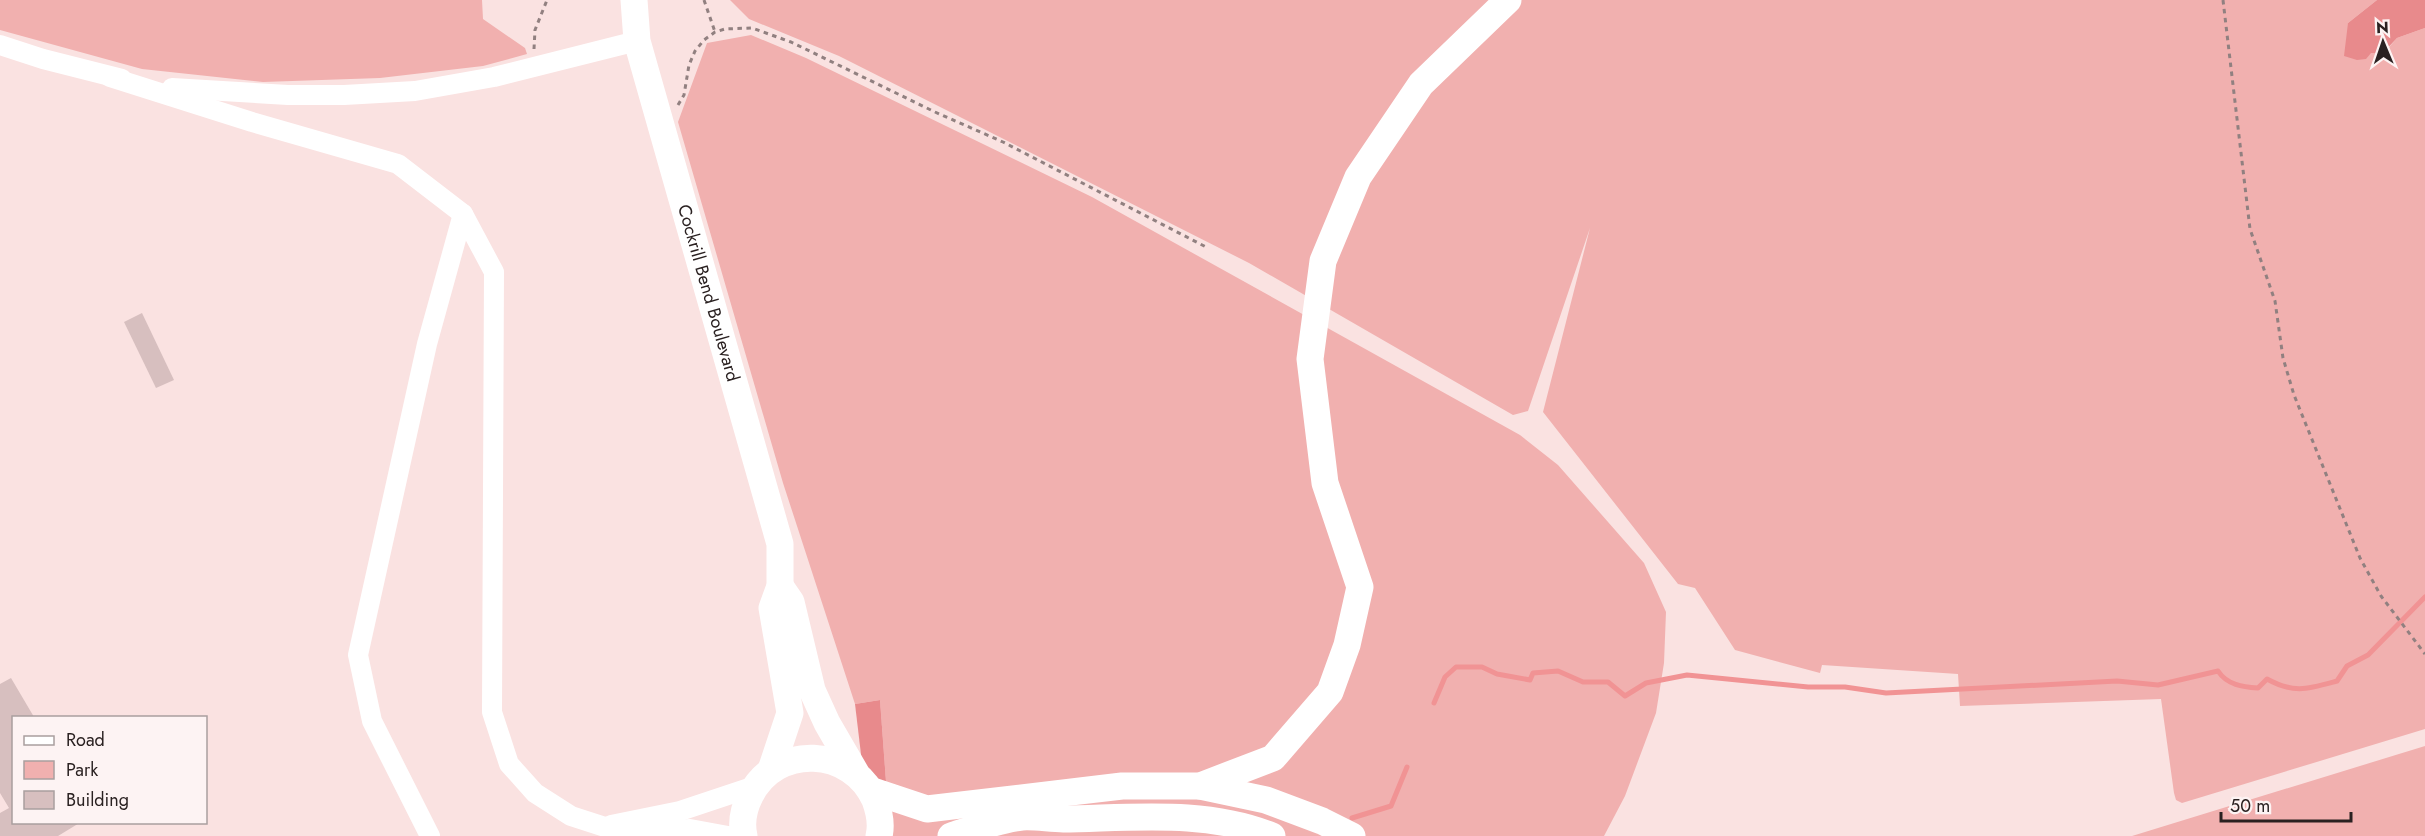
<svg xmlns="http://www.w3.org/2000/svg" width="2425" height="836" font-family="Jost,sans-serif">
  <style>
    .green { fill: #f1b0af }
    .forest { fill: #e88a8c }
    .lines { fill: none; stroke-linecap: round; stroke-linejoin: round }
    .stream { stroke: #f19394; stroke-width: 5 }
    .building { fill: #d7bfbf }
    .path { stroke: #918080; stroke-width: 3; stroke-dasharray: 4.5 4.5; stroke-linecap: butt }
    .street { stroke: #fff; stroke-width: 20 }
    .secondary { stroke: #fff; stroke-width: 27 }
    .labels { text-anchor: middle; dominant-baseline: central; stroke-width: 6; stroke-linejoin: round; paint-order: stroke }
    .street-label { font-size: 18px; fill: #2a2121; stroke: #fdf3f3 }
  </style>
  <rect width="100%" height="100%" fill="#fae2e1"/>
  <g class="green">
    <polygon points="0,0 482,0 483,19 525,48 527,54 483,66 380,78 263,82 142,69 0,30"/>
    <polygon points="730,0 2377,0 2348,23 2371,53 2384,53 2397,38 2425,28 2425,729 2182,803 2176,800 2174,793 2161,699 1960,706 1958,674 1822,665 1820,673 1735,650 1695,588 1678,584 1543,412 1590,228 1528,411 1513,415 1249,263 839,56 749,19"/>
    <polygon points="751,35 806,58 1092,197 1520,435 1558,465 1644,563 1666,612 1664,663 1656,713 1625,796 1604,836 890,836 880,700 855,704 783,483 678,122 707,43"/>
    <polygon points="2425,746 2425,836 2132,836"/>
  </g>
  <g class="forest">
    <polygon points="2377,0 2425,0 2425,28 2397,38 2383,53 2371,53 2366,59 2357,60 2344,56 2348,23"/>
    <polygon points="880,700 890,836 865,788 855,704"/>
  </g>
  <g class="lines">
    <g class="stream">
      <path d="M1434 703 1445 677 1456 667H1482L1497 674 1530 680 1533 673 1558 671 1583 682H1608L1625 696 1646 683 1687 675 1808 687H1845L1886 693 2117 681 2158 685 2218 671C2227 685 2243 687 2258 688L2267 679C2294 694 2308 689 2337 681L2347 666 2368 655 2425 597"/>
      <polyline points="1352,818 1391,806 1407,767"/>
    </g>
  </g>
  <g class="building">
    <polygon points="142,313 174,380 156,388 124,322"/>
    <polygon points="11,678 34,717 14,717 14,822 81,822 58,836 0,836 0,813 9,808 0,793 0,684"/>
  </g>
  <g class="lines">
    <g class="path">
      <polyline points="704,0 715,32"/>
      <polyline points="2223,0 2250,229 2275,301 2283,358 2294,395 2360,558 2381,596 2425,654"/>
      <polyline points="534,49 535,30 547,0"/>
      <polyline points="678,105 684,95 689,65 695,51 704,40 715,32 725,29 752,28 791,42 935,112 1003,142 1208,248"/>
    </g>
    <g class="street">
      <polyline points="0,45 43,59 122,79"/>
      <polyline points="110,77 252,122 398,164 463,214 494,272 492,712 509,764 535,793 571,816 605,827 637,833 690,829 728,836"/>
      <polyline points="172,88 288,95 344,95 415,91 494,77 637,41"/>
      <polyline points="611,825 680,811 755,786"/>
      <polyline points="430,836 372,721 358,655 427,344 463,214"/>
    </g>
    <g class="secondary">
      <path id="s1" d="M634 0 637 41 780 544V586L772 608 790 713 771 770"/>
      <polyline points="780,586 791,602 812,690 827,723 856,773"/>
      <polyline points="1200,786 1266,800 1322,821 1352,836"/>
      <polyline points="870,790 927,809 1122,786 1200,786 1273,758 1330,692 1347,645 1360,587 1325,483 1310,359 1323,261 1358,177 1421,84 1508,0"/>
      <path d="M744 836C741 823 744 808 750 796 776 743 852 747 875 800 879 811 882 824 879 836"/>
      <path d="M951 836C973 829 998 820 1022 817 1035 816 1050 819 1063 819 1132 818 1206 809 1272 836"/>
    </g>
  </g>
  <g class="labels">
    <g class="street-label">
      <text stroke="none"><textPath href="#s1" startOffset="303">Cockrill Bend Boulevard</textPath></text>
    </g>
  </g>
  <rect x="12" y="716" width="195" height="108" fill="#fdf3f3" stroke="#a99f9f" stroke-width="1.5"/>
  <rect x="24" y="736" width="30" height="9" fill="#ffffff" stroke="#a99f9f" stroke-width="1.5"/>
  <text x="66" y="746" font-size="18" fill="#2a2121">Road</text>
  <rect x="24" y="761" width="30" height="18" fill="#f1b0af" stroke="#a99f9f" stroke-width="1.5"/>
  <text x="66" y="776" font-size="18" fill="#2a2121">Park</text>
  <rect x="24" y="791" width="30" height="18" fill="#d7bfbf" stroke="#a99f9f" stroke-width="1.5"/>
  <text x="66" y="806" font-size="18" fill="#2a2121">Building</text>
  <g transform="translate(2383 42) rotate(358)" stroke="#fdf3f3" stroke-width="4.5" paint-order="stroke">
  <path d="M0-4.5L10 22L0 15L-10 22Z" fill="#2a2121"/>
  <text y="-9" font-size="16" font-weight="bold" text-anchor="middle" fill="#2a2121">N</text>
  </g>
  <path d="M2221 812v9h130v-9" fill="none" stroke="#2a2121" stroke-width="3"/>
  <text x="2230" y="812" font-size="18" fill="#2a2121" stroke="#fdf3f3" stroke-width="4.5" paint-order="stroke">50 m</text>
</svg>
